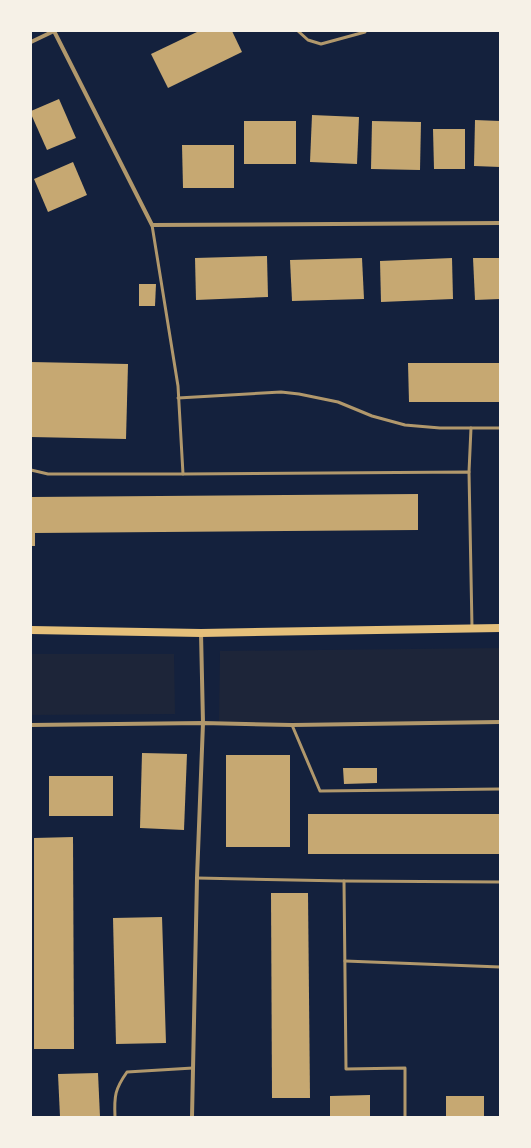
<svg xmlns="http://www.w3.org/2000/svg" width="531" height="1148" font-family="'Sofia Sans Condensed',sans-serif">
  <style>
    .green { fill: #1d2539 }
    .building { fill: #c6a872 }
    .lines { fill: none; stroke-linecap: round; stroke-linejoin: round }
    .service { stroke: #b1986c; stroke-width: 3 }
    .minor { stroke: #b1986c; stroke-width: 4 }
    .secondary { stroke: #e5c07b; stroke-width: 8 }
  </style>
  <rect width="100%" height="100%" fill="#14213d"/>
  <g class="green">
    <polygon points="500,648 500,721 219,723 220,651"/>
    <polygon points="31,654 174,654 175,714 31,715"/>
  </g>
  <g class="building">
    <polygon points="199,31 232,31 242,52 168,88 151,54"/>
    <polygon points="59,99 76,138 47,150 31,114 31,111"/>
    <polygon points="312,115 359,117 357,164 310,162"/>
    <polygon points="475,120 500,121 500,167 474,166"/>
    <rect x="244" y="121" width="52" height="43"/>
    <polygon points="372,121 421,122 420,170 371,169"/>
    <polygon points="433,129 465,129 465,169 434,169"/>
    <polygon points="182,145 234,145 234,188 183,188"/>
    <polygon points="73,162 87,195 48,212 34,179"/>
    <polygon points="267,256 268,297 196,300 195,258"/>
    <polygon points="362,258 364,299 292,301 290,260"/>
    <polygon points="452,258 453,299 381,302 380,261"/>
    <polygon points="473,258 500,258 500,299 475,300"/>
    <polygon points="139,284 156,284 155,306 139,306"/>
    <polygon points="31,362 128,364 126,439 31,437"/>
    <polygon points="408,363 500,363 500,402 409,402"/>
    <polygon points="418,494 418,530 35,533 35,546 31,546 31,497"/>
    <polygon points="142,753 187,754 184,830 140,828"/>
    <rect x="226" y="755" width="64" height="92"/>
    <polygon points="343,768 377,768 377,783 344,784"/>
    <rect x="49" y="776" width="64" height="40"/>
    <rect x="308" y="814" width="192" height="40"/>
    <polygon points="73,837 74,1049 34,1049 34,838"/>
    <polygon points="271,893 308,893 310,1098 272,1098"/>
    <polygon points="162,917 166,1043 116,1044 113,918"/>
    <polygon points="98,1073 100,1117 60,1117 58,1074"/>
    <polygon points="370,1095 370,1117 330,1117 330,1096"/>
    <rect x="446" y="1096" width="38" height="21"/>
  </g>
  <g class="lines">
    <g class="service">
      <polyline points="298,31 308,40 321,44 365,32"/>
      <polyline points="152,225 178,386 183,474"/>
      <polyline points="178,398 281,392 299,394 338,402 372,416 405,425 440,428 500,428"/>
      <polyline points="31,470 48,474 183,474 469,472 472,627"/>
      <polyline points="469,472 471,428"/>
      <polyline points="292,725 320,791 500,789"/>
      <polyline points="197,878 344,881 346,1069 405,1068 405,1117"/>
      <polyline points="344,881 500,882"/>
      <polyline points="345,961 500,967"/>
      <path d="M115 1117C114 1096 115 1089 127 1072L193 1068"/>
    </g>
    <g class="minor">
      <polyline points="54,31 152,225 500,223"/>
      <polyline points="31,42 54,31"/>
      <polyline points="31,725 203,723 292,725 500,722"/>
      <polyline points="192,1117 197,878 203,723 201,633"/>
    </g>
    <polyline class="secondary" points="31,630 201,633 500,628"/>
  </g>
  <rect width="531" height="1148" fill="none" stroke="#f6f1e7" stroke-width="64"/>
</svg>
